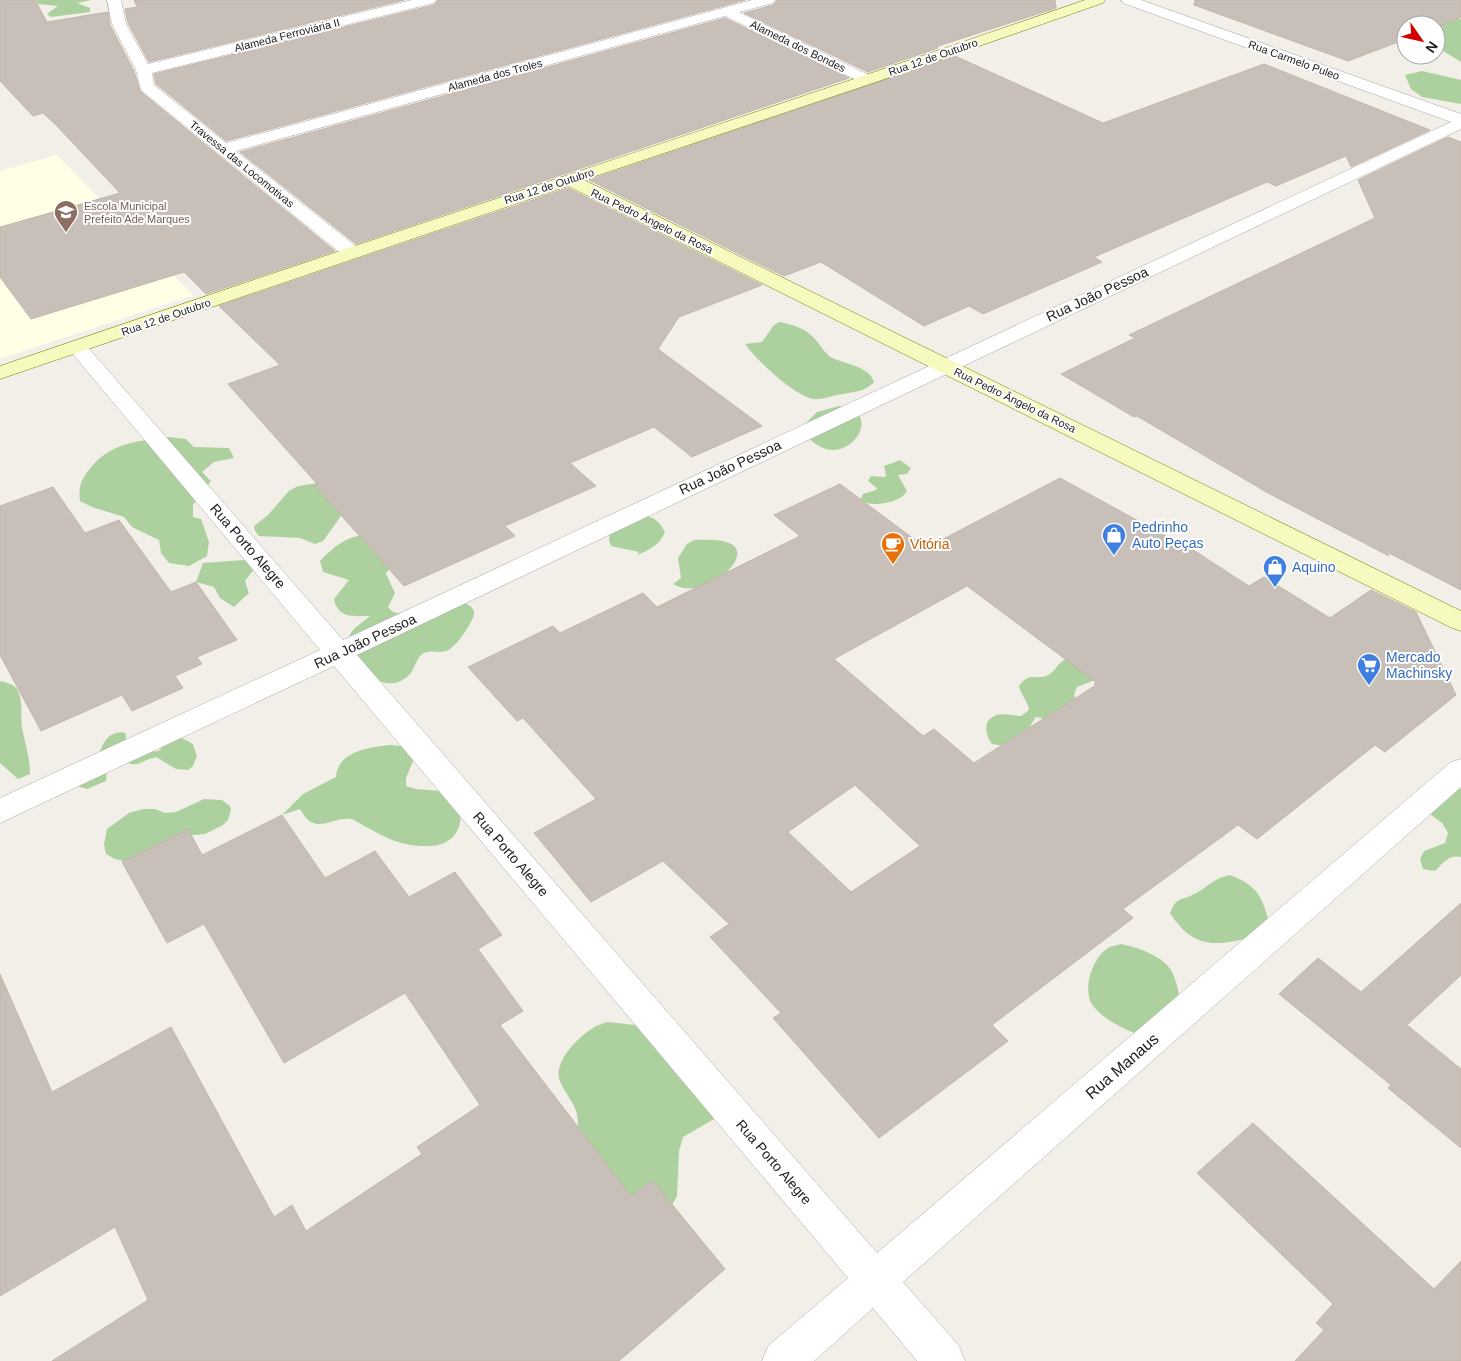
<svg xmlns="http://www.w3.org/2000/svg" width="1461" height="1361" font-family="Helvetica,sans-serif">
  <style>
    .education { fill: #ffffe5 }
    .forest { fill: #add19e }
    .building { fill: #c7bfb8; stroke: #c4b6ab; fill-rule: evenodd }
    .lines { fill: none; stroke-linecap: round; stroke-linejoin: round }
    .minor-casing { stroke: #a9a9a9; stroke-width: 1 }
    .secondary-casing { stroke: #707d05; stroke-width: 1 }
    .minor { fill: #fff; fill-rule: evenodd }
    .secondary { fill: #f7fabf; fill-rule: evenodd }
    .labels { text-anchor: middle; dominant-baseline: central; stroke-width: 4; stroke-linejoin: round; paint-order: stroke }
    .far-street-label { font-size: 11px; fill: #222; stroke: #fff }
    .far-education-label { font-size: 11px; fill: #785e54; stroke: #fff; text-anchor: start }
    .street-label { font-size: 14px; fill: #222; stroke: #fff }
    .shop-label { font-size: 14px; fill: #366cbe; stroke: #fff; text-anchor: start }
    .food-label { font-size: 14px; fill: #c56008; stroke: #fff; text-anchor: start }
    .near-street-label { font-size: 16px; fill: #222; stroke: #fff }
  </style>
  <rect width="100%" height="100%" fill="#f2efe9"/>
  <polygon class="education" points="57,155 193,295 0,359 0,171"/>
  <g class="forest">
    <polygon points="36,0 92,0 77,3 90,8 90,12 51,17 47,14 58,6 38,4"/>
    <path d="M1449 17 1461 19V62C1440 48 1436 52 1436 25H1406Z"/>
    <polygon points="1422,71 1461,80 1461,104 1422,97 1411,89 1405,75"/>
    <path d="M779 322C791 324 805 328 814 338 820 344 824 353 832 358 845 364 869 366 874 382 866 391 854 392 843 394 833 395 823 400 813 399 795 396 755 359 745 344L762 342 774 325Z"/>
    <path d="M839 406C882 410 856 457 826 449 818 447 812 441 806 436L804 425 817 412Z"/>
    <path d="M169 437 186 439 194 447 229 448 234 458 214 462 202 472 211 481 193 505V517L201 519 209 542 207 556 189 566 169 563 161 553 159 540 132 527 124 517 92 507 80 501C78 485 82 478 92 466 113 442 139 441 169 437Z"/>
    <path d="M900 460 911 468 907 474 898 475 907 491C901 503 871 508 860 500L863 494 876 490 877 488 868 481 871 476 885 477 886 475 884 466Z"/>
    <polygon points="318,483 339,498 341,516 323,541 315,544 300,538 259,536 255,531 254,526 268,515 289,491 298,486"/>
    <path d="M641 515C655 517 659 521 665 532 660 545 649 550 637 555L639 552 611 546 609 540 610 533Z"/>
    <path d="M386 531 390 567 386 574 395 593 388 607 393 612 402 614 463 602C467 604 472 606 474 611 476 619 457 645 450 649 441 656 430 647 421 655 415 661 414 672 407 677 382 696 364 668 347 652 348 628 354 630 370 616 354 616 338 619 334 599L349 580 323 572 320 561C343 537 354 535 386 531Z"/>
    <path d="M694 540C704 540 716 539 726 542 761 551 706 604 673 584L681 578 678 558 687 544Z"/>
    <polygon points="244,560 261,565 255,568 245,581 249,593 234,607 220,598 214,587 196,582 203,563"/>
    <path d="M1066 659 1095 680 1077 687 1074 695 1081 711 1071 724 1036 717 1027 731 1004 746 992 744C985 735 982 719 997 715 1002 713 1015 716 1021 716L1029 710C1027 700 1021 695 1019 686 1030 671 1036 681 1048 675 1056 671 1057 663 1066 659Z"/>
    <path d="M0 681C6 682 13 684 17 689 24 702 20 714 22 728 25 744 30 757 30 774L18 779 0 763Z"/>
    <path d="M122 732 126 734V738L120 748 147 752 159 751 164 743 180 737 193 744 197 756 193 766 188 770 176 769 156 757C136 762 138 771 116 756L107 770 106 781 87 789 77 786C84 777 94 767 98 756 104 743 105 734 122 732Z"/>
    <path d="M390 745 401 746 410 751 414 759 406 778V786L416 789 441 791C446 797 454 804 459 811 462 817 460 827 456 833 450 842 440 846 429 846 404 847 390 840 368 828 363 826 356 820 351 819 330 817 315 837 300 809L282 815 303 794 336 777C337 752 369 747 390 745Z"/>
    <path d="M1457 789H1461V857C1449 854 1443 863 1435 871L1423 869 1420 859 1424 851 1445 843 1448 833 1442 823 1431 815 1433 807Z"/>
    <polygon points="204,799 222,800 230,806 231,810 228,820 223,825 205,834 184,836 127,862 115,859 106,854 104,845 107,829 129,813 143,809 155,809 165,813 176,812"/>
    <path d="M1230 875C1255 885 1261 893 1268 919L1258 936C1219 945 1195 952 1170 913 1177 896 1181 901 1194 894 1209 887 1213 878 1230 875Z"/>
    <path d="M1121 944C1137 947 1164 956 1172 972 1177 982 1179 994 1181 1006L1145 1037C1128 1031 1107 1022 1095 1008 1080 993 1092 956 1110 947 1113 946 1118 945 1121 944Z"/>
    <path d="M607 1022 635 1025 662 1032 723 1114 683 1137 679 1151 677 1196 661 1224 561 1148 578 1127C579 1105 568 1100 560 1081 552 1063 578 1037 593 1028 597 1025 602 1024 607 1022Z"/>
  </g>
  <g class="building">
    <polygon points="0,0 35,0 47,22 108,12 110,25 134,71 140,91 335,251 206,294 184,272 31,319 0,277 0,227 120,193 55,124 43,113 33,116 0,81"/>
    <polygon points="134,0 404,0 149,62 128,23 125,9 137,7"/>
    <polygon points="438,0 745,0 226,141 156,84 154,74 434,5"/>
    <polygon points="777,0 1055,0 1056,8 935,47 938,48 868,72 744,13 773,5"/>
    <polygon points="1195,0 1461,0 1461,17 1436,27 1436,25 1406,25 1406,39 1348,61 1194,5"/>
    <polygon points="725,18 849,78 356,244 240,152"/>
    <polygon points="955,56 1103,123 1264,64 1430,130 1351,167 1346,156 1276,186 1267,182 1094,257 1102,262 983,314 969,306 924,326 821,262 784,276 589,180"/>
    <polygon points="1448,137 1461,142 1461,590 1387,552 1389,556 1268,493 1137,416 1134,417 1061,374 1135,338 1129,335 1375,218 1358,180"/>
    <polygon points="568,188 762,285 679,317 658,349 762,426 692,457 654,427 570,463 596,486 505,526 515,536 404,586 315,486 318,485 228,384 280,365 219,306"/>
    <path d="M1060 478 1182 545 1184 544 1249 586 1264 577 1330 618 1371 590 1416 612 1456 695 1385 752 1375 745 1257 839 1238 825 1123 909 1133 918 992 1025 1008 1041 879 1138 773 1018 781 1013 710 937 729 924 663 861 591 902 534 833 596 799 523 718 517 721 468 667 553 626 560 633 643 593 657 607 800 536 774 515 840 484 926 548ZM967 586 1096 682 1094 684 1096 685 974 763 934 729 923 736 834 659ZM855 785 920 846 851 892 788 832Z"/>
    <polygon points="53,487 85,533 119,520 171,592 196,582 237,640 197,657 202,664 175,676 183,688 132,711 122,695 41,731 0,655 0,506"/>
    <polygon points="282,815 325,878 375,851 409,897 455,872 502,935 478,949 523,1011 500,1025 631,1196 652,1180 725,1269 619,1361 52,1361 148,1300 115,1227 0,1296 0,974 52,1092 171,1027 274,1217 292,1205 306,1231 422,1154 417,1147 480,1105 405,993 284,1063 204,924 167,943 122,862 188,829 202,855"/>
    <polygon points="1461,903 1461,975 1407,1025 1461,1069 1461,1148 1388,1088 1391,1085 1279,994 1318,958 1361,992"/>
    <polygon points="1253,1123 1434,1289 1461,1261 1461,1361 1295,1361 1324,1330 1316,1323 1333,1304 1197,1173"/>
  </g>
  <g class="lines">
    <g class="minor-casing">
      <g id="minor">
        <polygon points="107,0 121,0 126,24 148,64 412,0 436,0 434,3 152,73 154,85 226,143 752,0 775,0 773,3 739,12 873,77 876,80 873,83 863,83 725,16 236,151 358,248 360,252 358,256 351,258 344,256 141,90 136,70 112,24"/>
        <polygon points="1121,0 1141,0 1461,114 1461,129 357,655 877,1253 1451,762 1461,759 1461,787 903,1282 959,1346 965,1361 917,1361 873,1308 814,1361 762,1361 768,1346 848,1278 334,666 0,823 0,798 320,650 67,347 70,343 77,341 84,343 343,640 1451,122 1123,3"/>
      </g>
    </g>
    <g class="secondary-casing">
      <path id="secondary" d="M1085 0H1105L1103 3 873 83 584 180 1461 611V631L1452 628 568 186 0 379V366C361 242 724 125 1085 0Z"/>
    </g>
    <use href="#minor" class="minor"/>
    <use href="#secondary" class="secondary"/>
  </g>
  <defs>
    <g id="school-pin" transform="scale(1.25)"><path d="M0 17L-7.5 6A9.5 9.5 0 1 1 7.5 6Z" fill="#8d6e63" stroke="#fff"/><path d="M0-5L7-2L0 1L-7-2ZM-4 1L0 2.5L4 1V4Q0 6-4 4Z" fill="#fff"/></g>
    <g id="shop-pin" transform="scale(1.25)"><path d="M0 17L-7.5 6A9.5 9.5 0 1 1 7.5 6Z" fill="#3f7fe0" stroke="#fff"/><path d="M-5-2.5h2.3a2.7 3.5 0 0 1 5.4 0H5L5.5 6h-11ZM-1.5-2.5h3a1.5 2.3 0 0 0-3 0Z" fill="#fff"/></g>
    <g id="cafe-pin" transform="scale(1.25)"><path d="M0 17L-7.5 6A9.5 9.5 0 1 1 7.5 6Z" fill="#e8710a" stroke="#fff"/><path d="M-5.5-4.5H6V0H3Q3 3.5 0 3.5H-2.5Q-5.5 3.5-5.5 0ZM3-3.2v2h1.7v-2ZM-6 4.5H4V6H-6Z" fill="#fff"/></g>
    <g id="supermarket-pin" transform="scale(1.25)"><path d="M0 17L-7.5 6A9.5 9.5 0 1 1 7.5 6Z" fill="#3f7fe0" stroke="#fff"/><path d="M-6-5.5h2.5l.6 2H6L4.5 2H-2.5L-4.4-4H-6ZM-1.5 3.2a1.3 1.3 0 1 0 .1 0ZM3 3.2a1.3 1.3 0 1 0 .1 0Z" fill="#fff"/></g>
  </defs>
  <g fill-rule="evenodd">
    <use href="#school-pin" x="66" y="212"/>
    <use href="#shop-pin" x="1114" y="535"/>
    <use href="#cafe-pin" x="893" y="544"/>
    <use href="#shop-pin" x="1275" y="567"/>
    <use href="#supermarket-pin" x="1369" y="665"/>
  </g>
  <g class="labels">
    <g class="far-street-label">
      <text transform="translate(287 35) rotate(-14)">Alameda Ferroviária II</text>
      <text transform="translate(798 46) rotate(26)">Alameda dos Bondes</text>
      <text transform="translate(933 57) rotate(-19)">Rua 12 de Outubro</text>
      <text transform="translate(1294 60) rotate(20)">Rua Carmelo Puleo</text>
      <text transform="translate(495 75) rotate(-15)">Alameda dos Troles</text>
      <text transform="translate(242 164) rotate(39)">Travessa das Locomotivas</text>
      <text transform="translate(549 186) rotate(-18)">Rua 12 de Outubro</text>
      <text transform="translate(652 221) rotate(26)">Rua Pedro Ângelo da Rosa</text>
      <text transform="translate(166 317) rotate(-19)">Rua 12 de Outubro</text>
      <text transform="translate(1015 400) rotate(26)">Rua Pedro Ângelo da Rosa</text>
    </g>
    <g class="far-education-label">
      <text x="84" y="206">Escola Municipal<tspan x="84" dy="13">Prefeito Ade Marques</tspan></text>
    </g>
    <g class="street-label">
      <text transform="translate(1097 294) rotate(-25)">Rua João Pessoa</text>
      <text transform="translate(730 467) rotate(-25)">Rua João Pessoa</text>
      <text transform="translate(248 546) rotate(49)">Rua Porto Alegre</text>
      <text transform="translate(365 641) rotate(-25)">Rua João Pessoa</text>
      <text transform="translate(511 854) rotate(49)">Rua Porto Alegre</text>
      <text transform="translate(774 1162) rotate(49)">Rua Porto Alegre</text>
    </g>
    <g class="shop-label">
      <text x="1132" y="527">Pedrinho<tspan x="1132" dy="16">Auto Peças</tspan></text>
      <text x="1292" y="567">Aquino</text>
      <text x="1386" y="657">Mercado<tspan x="1386" dy="16">Machinsky</tspan></text>
    </g>
    <g class="food-label">
      <text x="910" y="544">Vitória</text>
    </g>
    <g class="near-street-label">
      <text transform="translate(1122 1066) rotate(-41)">Rua Manaus</text>
    </g>
  </g>
  <g transform="translate(1421 40) rotate(124)"><circle r="24" fill="#ffffff" stroke="#a7a7a7"/>
  <path d="M0-4L9 19L0 12L-9 19Z" fill="#d40000"/>
  <text y="-8" font-size="14" font-weight="bold" text-anchor="middle" fill="#222222">N</text>
  </g>
</svg>
